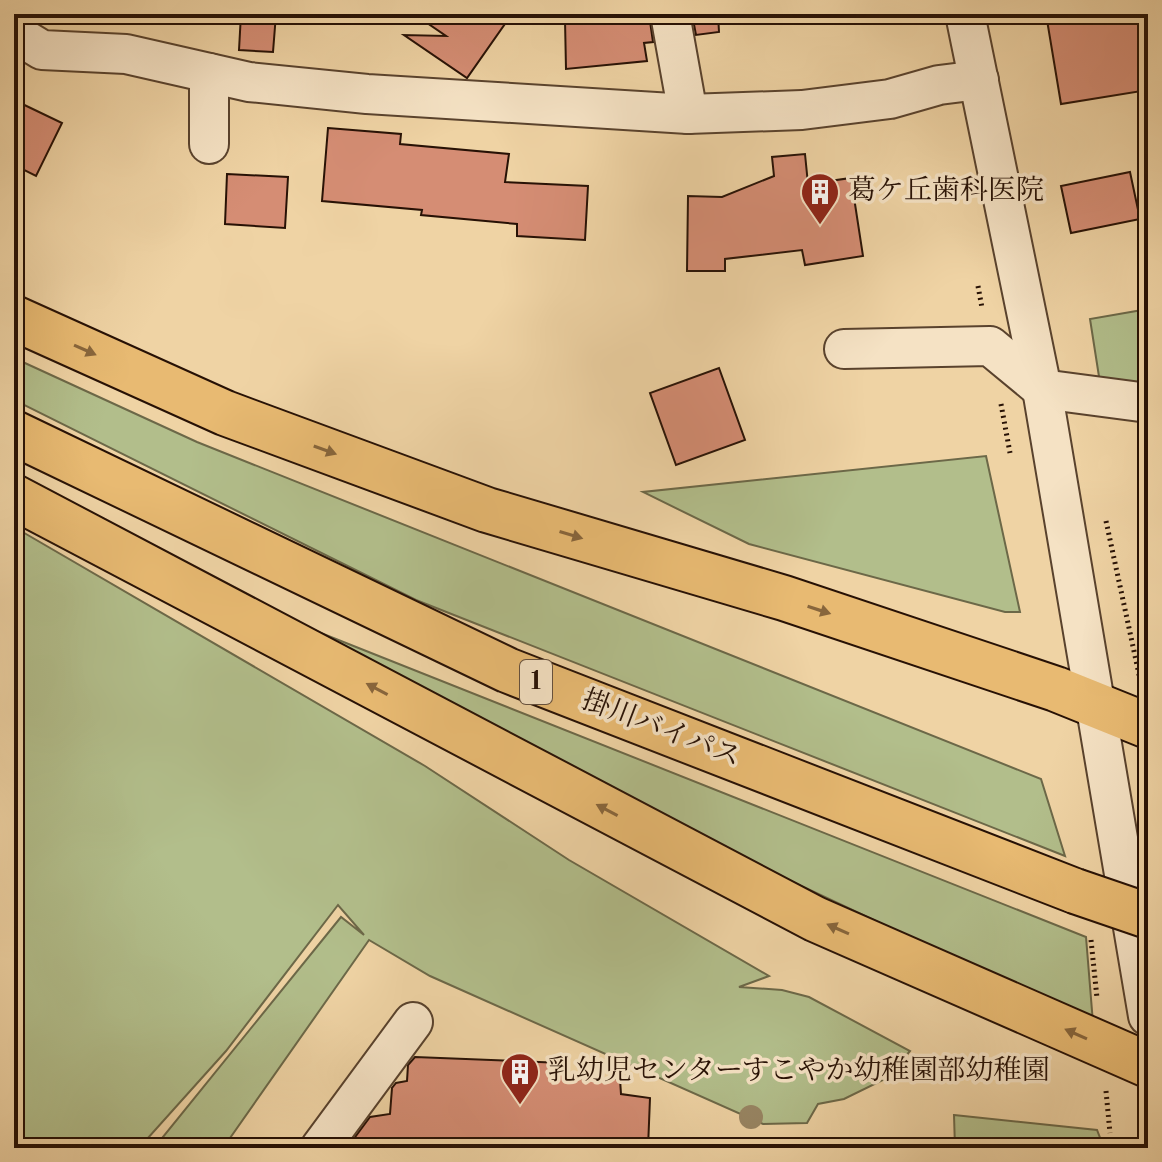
<svg xmlns="http://www.w3.org/2000/svg" width="1162" height="1162" font-family="'Old Standard TT','Noto Serif JP',serif">
  <style>
    .green { fill: #b2be8b; stroke: #6c6848; stroke-width: 2 }
    .building { fill: #d58d74; stroke: #271105; stroke-width: 2 }
    .lines { fill: none; stroke-linecap: round; stroke-linejoin: round }
    .minor-casing { stroke: #59422d; stroke-width: 42 }
    .highway-casing { stroke: #271105; stroke-width: 48 }
    .path { stroke: #271105; stroke-width: 5; stroke-dasharray: 2 4; stroke-linecap: butt }
    .minor { stroke: #f5e2c4; stroke-width: 38 }
    .highway { stroke: #e8ba72; stroke-width: 44 }
    .highway-bridge-casing { stroke: #271105; stroke-width: 48; stroke-linecap: butt }
    .highway-bridge { stroke: #e8ba72; stroke-width: 44 }
    .tree { fill: #988563 }
    .oneway { fill: #88663c }
    .labels { text-anchor: middle; dominant-baseline: central; stroke-width: 7; stroke-linejoin: round; paint-order: stroke }
    .shield { fill: #f5e2c4; stroke: #65503e; stroke-width: 2 }
    .shield-label { font-size: 26px; font-weight: bold; fill: #271105 }
    .poi-label { font-size: 28px; fill: #271105; stroke: #f5e2c4; text-anchor: start }
    .street-label { font-size: 28px; fill: #271105; stroke: #f5e2c4 }
  </style>
  <rect width="100%" height="100%" fill="#efd3a4"/>
  <filter id="stains"><feTurbulence type="fractalNoise" baseFrequency=".0025" numOctaves="4"/><feColorMatrix values="0 0 0 0 .2 0 0 0 0 .09 0 0 0 0 .02 0 0 0 .5 -.17"/></filter>
  <radialGradient id="worn" r=".72"><stop offset=".6" stop-color="#630" stop-opacity="0"/><stop offset="1" stop-color="#630" stop-opacity=".3"/></radialGradient>
  <g class="green">
    <polygon points="1148,309 1148,387 1100,383 1090,319"/>
    <polygon points="14,358 197,442 1041,779 1065,856 416,600 14,400"/>
    <polygon points="986,456 1020,612 1005,612 749,544 643,492"/>
    <polygon points="14,527 425,766 569,860 769,976 739,987 782,990 809,997 910,1051 889,1077 844,1099 818,1104 807,1123 763,1124 430,976 369,940 223,1148 154,1148 341,917 364,935 338,905 226,1051 139,1148 14,1148"/>
    <polygon points="268,612 1086,937 1093,1023 508,748"/>
    <polygon points="954,1115 1097,1130 1104,1148 955,1148"/>
  </g>
  <g class="building">
    <polygon points="241,14 276,14 273,52 239,50"/>
    <polygon points="414,14 512,14 467,78 404,35 446,36"/>
    <polygon points="618,14 649,14 653,42 644,43 647,61 566,69 565,20"/>
    <polygon points="692,14 718,14 719,32 696,35"/>
    <polygon points="1046,14 1148,14 1148,90 1061,104"/>
    <polygon points="14,100 62,123 36,176 14,165"/>
    <polygon points="328,128 401,134 400,144 509,154 505,182 588,186 585,240 517,236 517,224 421,215 422,210 322,201"/>
    <polygon points="805,154 808,184 851,178 863,256 805,265 802,250 725,259 725,271 687,271 688,196 722,197 774,176 772,157"/>
    <polygon points="1130,172 1140,219 1071,233 1061,186"/>
    <polygon points="227,174 288,177 285,228 225,224"/>
    <polygon points="719,368 745,440 676,465 650,393"/>
    <polygon points="415,1057 563,1063 565,1078 620,1079 621,1094 650,1098 648,1148 347,1148 370,1117 390,1114 392,1088 396,1083 407,1081 408,1065"/>
  </g>
  <g class="lines">
    <g class="minor-casing">
      <g id="minor">
        <polyline points="670,14 688,114"/>
        <polyline points="965,14 1042,389 1148,1016"/>
        <polyline points="14,33 42,50 126,54 249,82 367,94 688,114 802,110 890,99 939,85 979,80"/>
        <polyline points="209,73 209,144"/>
        <polyline points="844,349 990,346 1042,389 1148,403"/>
        <polyline points="320,1148 413,1022"/>
      </g>
    </g>
    <g class="highway-casing">
      <g id="highway">
        <polyline points="14,318 225,413 487,510 784,598 1056,689 1148,726"/>
        <polyline points="14,433 507,670 1075,891"/>
        <polyline points="14,497 815,919 1148,1065"/>
      </g>
    </g>
    <g class="path">
      <polyline points="978,286 982,308"/>
      <polyline points="1001,404 1010,453"/>
      <polyline points="1106,521 1140,679"/>
      <polyline points="1091,940 1097,998"/>
      <polyline points="1106,1091 1110,1133"/>
    </g>
    <use href="#minor" class="minor"/>
    <use href="#highway" class="highway"/>
    <g class="highway-bridge-casing">
      <polyline id="highway-bridge" points="1075,891 1148,916"/>
    </g>
    <use href="#highway-bridge" class="highway-bridge"/>
  </g>
  <circle class="tree" cx="751" cy="1117" r="12"/>
  <defs><path id="oneway-solid" d="M-6-.8H1V-3.2L6.5 0L1 3.2V.8H-6Z" transform="scale(2)"/></defs>
  <g class="oneway">
    <use href="#oneway-solid" transform="translate(85 350) rotate(24)"/>
    <use href="#oneway-solid" transform="translate(325 450) rotate(20)"/>
    <use href="#oneway-solid" transform="translate(571 535) rotate(17)"/>
    <use href="#oneway-solid" transform="translate(819 610) rotate(18)"/>
    <use href="#oneway-solid" transform="translate(377 689) rotate(-152)"/>
    <use href="#oneway-solid" transform="translate(607 810) rotate(-152)"/>
    <use href="#oneway-solid" transform="translate(838 929) rotate(-156)"/>
    <use href="#oneway-solid" transform="translate(1076 1034) rotate(-156)"/>
  </g>
  <defs>
    <g id="building-pin" transform="scale(2)"><path d="M0 17L-7.5 6A9.5 9.5 0 1 1 7.5 6Z" fill="#8f2418" stroke="#f5e2c4"/><path d="M-4-6H4V6H1V3H-1V6H-4ZM-2.5-4.3h1.7v1.8h-1.7ZM.8-4.3h1.7v1.8H.8ZM-2.5-1h1.7V.8h-1.7ZM.8-1h1.7V.8H.8Z" fill="#fff"/></g>
  </defs>
  <g fill-rule="evenodd">
    <use href="#building-pin" x="820" y="192"/>
    <use href="#building-pin" x="520" y="1072"/>
  </g>
  <g class="labels">
    <rect class="shield" x="520" y="660" width="32" height="44" rx="6"/>
    <g class="shield-label">
      <text x="536" y="682">1</text>
    </g>
    <g class="poi-label">
      <text x="848" y="192">葛ケ丘歯科医院</text>
      <text x="548" y="1072">乳幼児センターすこやか幼稚園部幼稚園</text>
    </g>
    <g class="street-label">
      <text transform="translate(661 730) rotate(21)">掛川バイパス</text>
    </g>
  </g>
  <rect width="1162" height="1162" fill="none" stroke="#efd3a4" stroke-width="48"/>
  <rect x="16" y="16" width="1130" height="1130" fill="none" stroke="#271105" stroke-width="4"/>
  <rect x="24" y="24" width="1114" height="1114" fill="none" stroke="#271105" stroke-width="2"/>
  <rect width="100%" height="100%" filter="url(#stains)"/>
  <rect width="100%" height="100%" fill="url(#worn)"/>
</svg>
